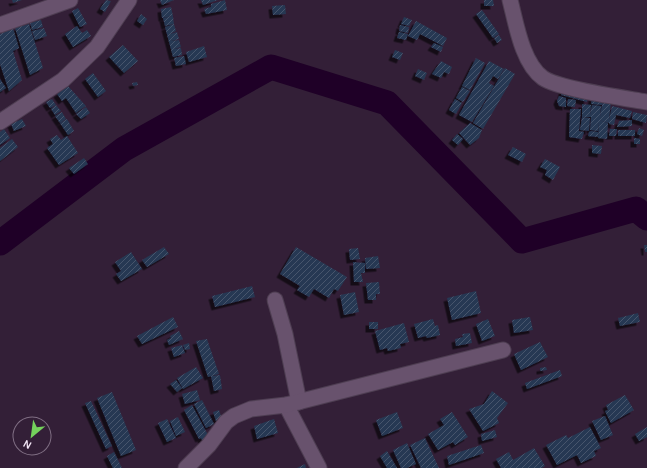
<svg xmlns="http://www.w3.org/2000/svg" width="647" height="468" font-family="Karla,sans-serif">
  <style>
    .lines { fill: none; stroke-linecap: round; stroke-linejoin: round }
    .river { stroke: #1f0027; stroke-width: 25 }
    .building { fill: url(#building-hatch); filter: url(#shadow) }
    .minor-casing { stroke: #4e3e52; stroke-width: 17 }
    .minor { stroke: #68526d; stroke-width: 15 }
  </style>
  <defs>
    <pattern id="building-hatch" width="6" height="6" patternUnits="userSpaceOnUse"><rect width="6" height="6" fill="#273752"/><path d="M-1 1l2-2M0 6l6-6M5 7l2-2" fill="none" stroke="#47546c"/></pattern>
    <filter id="shadow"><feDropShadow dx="-3.5" dy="3.5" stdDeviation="0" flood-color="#0009"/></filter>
  </defs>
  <rect width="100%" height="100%" fill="#331f37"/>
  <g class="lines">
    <polyline class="river" points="0,243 124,149 271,67 387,103 522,241 636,209 647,218"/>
  </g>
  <g class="building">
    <polygon points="12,0 22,0 13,3"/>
    <polygon points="106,0 111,1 105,12 100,9"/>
    <polygon points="160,0 174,0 162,5"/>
    <polygon points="201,0 218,0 203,5"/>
    <polygon points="225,0 227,10 206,14 204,9 211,7 211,4"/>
    <polygon points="484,0 493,0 494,6 484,6"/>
    <polygon points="285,5 286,14 273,15 272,6"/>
    <polygon points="171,7 173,16 162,18 161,9"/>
    <polygon points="78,8 87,24 80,27 72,11"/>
    <polygon points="482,10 499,34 493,38 476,14"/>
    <polygon points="141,14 147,19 143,25 137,21"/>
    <polygon points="173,16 174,24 165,26 163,18"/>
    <polygon points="404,17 412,20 409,26 401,24"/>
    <polygon points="41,20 43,27 32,30 30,23"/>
    <polygon points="416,21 447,38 443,46 420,34 417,40 408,36"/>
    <polygon points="29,24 43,68 30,75 15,28"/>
    <polygon points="174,24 176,31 170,34 177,32 179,39 171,41 179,40 181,47 174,49 181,48 182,55 173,57 165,27"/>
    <polygon points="400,25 409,27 408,33 399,31"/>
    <polygon points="77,26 82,33 87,30 91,36 73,47 65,34"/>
    <polygon points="13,28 19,48 13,51 22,80 9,91 0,64 0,34"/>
    <polygon points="44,28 47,36 35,40 32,31"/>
    <polygon points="399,32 408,34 406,40 397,38"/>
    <polygon points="499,35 502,40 497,43 494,38"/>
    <polygon points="434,43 443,47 441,52 431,47"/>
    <polygon points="123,45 138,61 124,73 109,57"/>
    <polygon points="204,46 207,57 189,62 186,52"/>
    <polygon points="395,50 403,53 400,60 392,57"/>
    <polygon points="184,56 186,64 176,66 174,58"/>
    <polygon points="476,58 485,63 470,90 462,86"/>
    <polygon points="441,61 452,67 449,74 444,72 441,78 432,74"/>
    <polygon points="489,61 504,69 498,79 493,76 489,83 494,86 472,122 459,115"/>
    <polygon points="505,68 515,74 483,129 473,123"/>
    <polygon points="418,69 427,73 424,80 415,76"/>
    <polygon points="93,73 106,91 98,97 85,79"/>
    <polygon points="0,79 6,88 0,92"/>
    <polygon points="137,82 138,85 133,86 132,83"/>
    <polygon points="68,86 86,106 76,113 66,98 62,101 57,94"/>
    <polygon points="462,87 470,91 463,102 456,98"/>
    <polygon points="563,88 588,95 587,102 561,95"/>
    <polygon points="559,96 566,98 566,107 559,106 557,101"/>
    <polygon points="592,97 603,100 602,105 591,104"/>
    <polygon points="52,99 56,105 50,108 46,102"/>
    <polygon points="455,99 462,103 456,114 449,110"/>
    <polygon points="568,99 576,100 575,107 567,106"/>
    <polygon points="603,100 611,102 609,120 612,106 632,111 630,118 616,115 614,125 609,124 609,123 599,120 608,123 607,139 598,138 599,123 598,131 590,130 591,117 582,117 582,104 591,105 590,115 592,105 601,106 600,116"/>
    <polygon points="56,105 61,111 55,115 51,109"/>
    <polygon points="86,107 90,113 81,119 76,114"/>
    <polygon points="570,109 581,109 579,131 584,132 582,139 569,137"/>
    <polygon points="62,112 66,119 60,123 55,116"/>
    <polygon points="633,112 647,115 646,123 632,119"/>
    <polygon points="582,117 590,118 589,131 580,130"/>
    <polygon points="22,119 26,126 14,131 11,124"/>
    <polygon points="67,119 74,131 68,135 60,123"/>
    <polygon points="632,120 632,126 617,127 619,121"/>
    <polygon points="470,123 482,130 479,138 470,145 459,133"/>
    <polygon points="639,128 644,130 642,136 637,134"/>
    <polygon points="4,129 10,138 0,145 0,132"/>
    <polygon points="610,129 617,129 616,136 609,136"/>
    <rect x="618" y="130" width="17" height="6"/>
    <polygon points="591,131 598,132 598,137 588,136 589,132"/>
    <polygon points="457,134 463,139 458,145 452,140"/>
    <polygon points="57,135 61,140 67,136 78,153 59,165 47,148 53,144 50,139"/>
    <polygon points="634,138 640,139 640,144 634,144"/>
    <polygon points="12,139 18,147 0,161 0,148"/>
    <polygon points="592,145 602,146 601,154 592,153"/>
    <polygon points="513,147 526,154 522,162 508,155"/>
    <polygon points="84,158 88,164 74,174 69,168"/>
    <polygon points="545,159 560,167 553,180 545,175 547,170 540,167"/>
    <polygon points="644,245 647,245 647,252 645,252"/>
    <polygon points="164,247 169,254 147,267 142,260"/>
    <polygon points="296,247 347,277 338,291 334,289 329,298 314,289 309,297 297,290 300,286 280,274"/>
    <polygon points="358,248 360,259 350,260 349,249"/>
    <polygon points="131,252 142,269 121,281 116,274 121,271 115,262"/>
    <polygon points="378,256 380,268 366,269 365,258"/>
    <polygon points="353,262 365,263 365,273 361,273 363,282 354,282"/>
    <polygon points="379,282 380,294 376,294 376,300 368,300 366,283"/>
    <polygon points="252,286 255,297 215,307 212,296"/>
    <polygon points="476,291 481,313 452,320 447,298"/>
    <polygon points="355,292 359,312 344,315 340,295"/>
    <polygon points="638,313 640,322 620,326 618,318"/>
    <polygon points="173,317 178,327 142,344 137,336"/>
    <polygon points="530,317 533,330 514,333 512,320"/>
    <polygon points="433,319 435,326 438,325 440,335 427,338 426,336 418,338 414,324"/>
    <polygon points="488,319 495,336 482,341 476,324"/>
    <rect x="369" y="322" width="9" height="7"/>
    <polygon points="404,323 409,342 400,344 401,348 388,351 387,348 380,350 375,331"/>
    <polygon points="179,331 183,339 169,345 167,340 171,338 170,336"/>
    <polygon points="470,333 472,343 456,346 455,339 463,337 462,334"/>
    <polygon points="207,339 219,374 208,377 196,341"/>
    <polygon points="540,342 548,357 521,370 514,354"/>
    <polygon points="189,343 190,349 185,350 183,345"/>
    <polygon points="182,345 185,353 174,357 171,348"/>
    <polygon points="196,367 203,378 183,389 177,378"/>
    <polygon points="546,367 547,370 540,371 540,368"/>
    <polygon points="560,370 562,376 527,389 525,383"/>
    <polygon points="220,375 222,389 214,391 211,376"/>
    <polygon points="176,380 182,388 177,392 170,384"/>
    <polygon points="197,390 200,400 185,404 182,394"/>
    <polygon points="492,391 508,403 497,418 499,423 483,431 469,409 484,404"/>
    <polygon points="112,392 136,450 121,456 97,398"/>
    <polygon points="625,395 634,410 611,423 605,411 608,410 606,405"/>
    <polygon points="202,400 214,424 206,428 194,404"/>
    <polygon points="91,401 112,446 106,449 85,403"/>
    <polygon points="192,405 208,435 208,438 202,440 201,438 199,439 184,410"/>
    <polygon points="219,410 222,419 216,421 213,412"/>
    <polygon points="397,412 403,428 382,436 376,420"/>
    <polygon points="452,412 468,437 455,445 453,442 438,450 428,434 444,425 440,419"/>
    <polygon points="605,416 613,435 601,440 592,421"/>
    <polygon points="178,417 185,432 176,436 170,421"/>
    <polygon points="167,419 176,438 167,442 158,423"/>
    <polygon points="274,419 278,433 257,439 254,426"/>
    <polygon points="590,427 601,448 594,451 596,456 581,463 577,455 557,465 546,445 566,435 568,438"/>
    <polygon points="647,427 647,437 639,441 635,434"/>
    <polygon points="495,430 497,437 482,441 481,434"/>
    <polygon points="425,438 439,468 421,468 410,445"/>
    <polygon points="407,443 416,464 407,468 401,468 393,450"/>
    <polygon points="481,445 484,453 449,465 447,456"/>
    <polygon points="534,448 545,466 542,468 501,468 496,459 509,452 513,460"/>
    <polygon points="387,451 397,468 387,468 380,456"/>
    <polygon points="114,452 122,468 113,468 107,456"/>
    <polygon points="305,464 306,468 297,468"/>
  </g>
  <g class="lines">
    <g class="minor-casing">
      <g id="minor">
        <path d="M510 0C516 23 522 63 543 78 559 89 624 98 647 102"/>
        <polyline points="0,25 70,0"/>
        <polyline points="0,122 63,80 97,47 129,0"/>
        <polyline points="275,300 285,334 299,402"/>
        <polyline points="286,405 319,468"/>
        <polyline points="186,468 209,445 226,422 234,416 251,409 286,405 503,350"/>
      </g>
    </g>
    <use href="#minor" class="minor"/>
  </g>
  <g transform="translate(32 436) rotate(209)"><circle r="19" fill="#331f37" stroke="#806f84"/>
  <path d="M0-3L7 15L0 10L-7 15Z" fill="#74d25c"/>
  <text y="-6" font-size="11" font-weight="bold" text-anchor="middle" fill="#f4e7f7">N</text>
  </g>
</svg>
